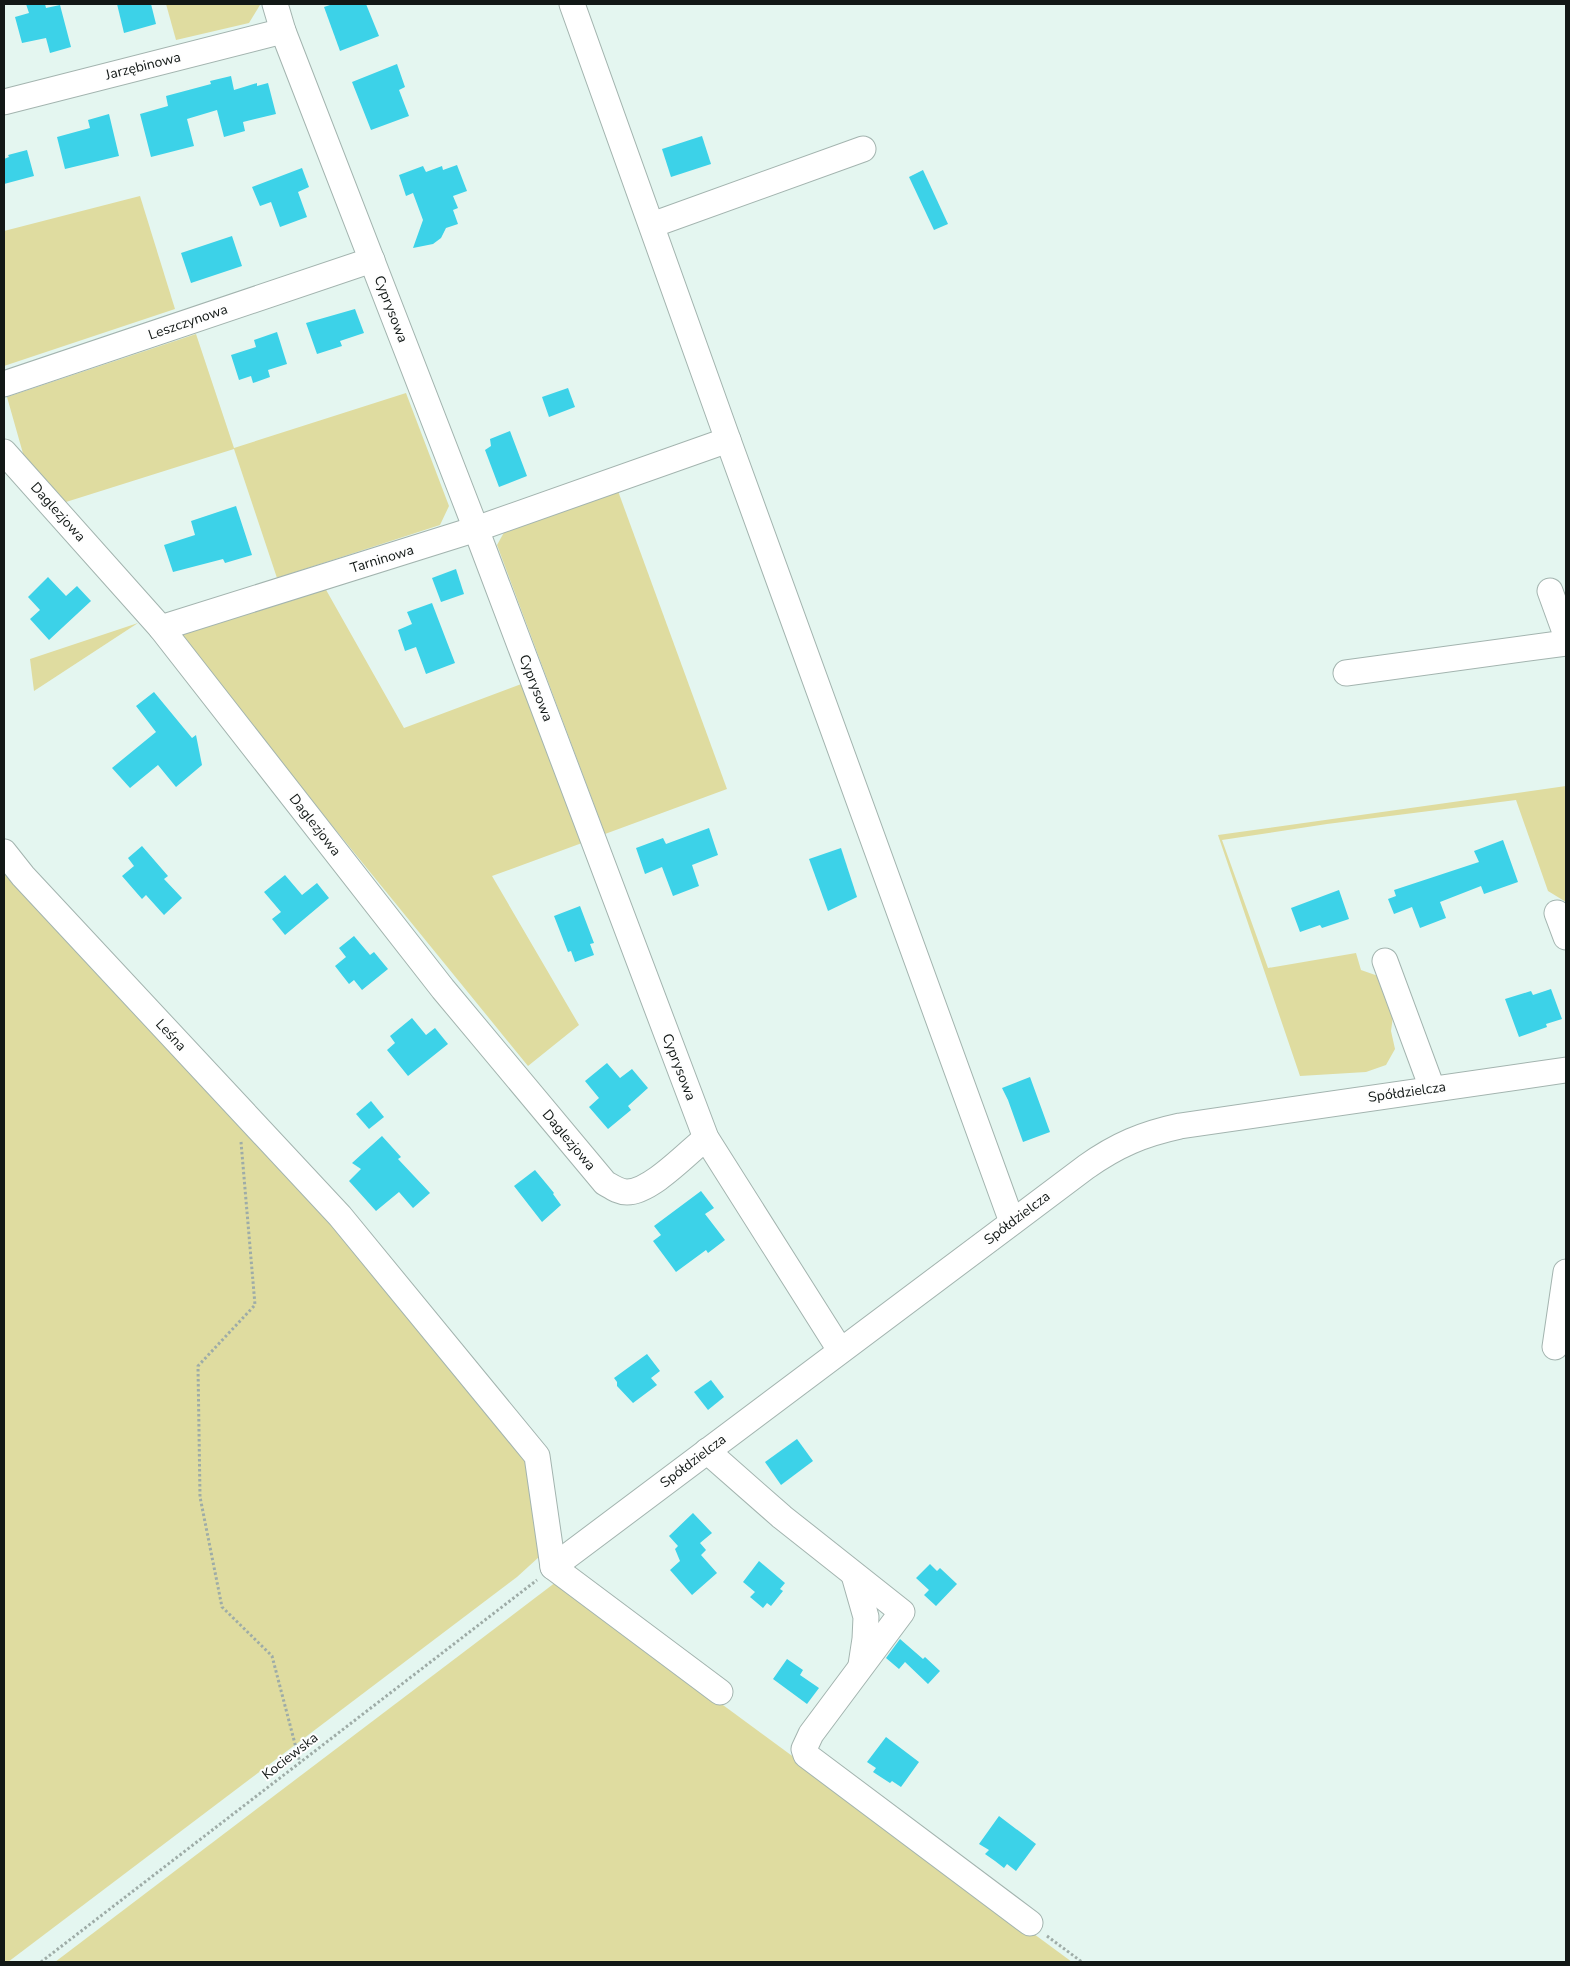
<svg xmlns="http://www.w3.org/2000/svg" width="1570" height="1966" font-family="'Nunito Sans',sans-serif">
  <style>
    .green { fill: #dfdca0 }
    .building { fill: #3cd2e8 }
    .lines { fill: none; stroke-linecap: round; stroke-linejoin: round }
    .minor-casing { stroke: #a3b4af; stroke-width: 27 }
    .path { stroke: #9eaca7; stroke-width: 3; stroke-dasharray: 2.5 2.5; stroke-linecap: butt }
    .minor { stroke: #fff; stroke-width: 25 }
    .labels { text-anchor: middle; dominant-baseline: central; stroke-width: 4; stroke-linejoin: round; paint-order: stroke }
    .street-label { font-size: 14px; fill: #121816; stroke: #fefefe }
  </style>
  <rect width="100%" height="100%" fill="#e4f6f0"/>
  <g class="green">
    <polygon points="166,4 259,4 260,5 249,23 176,40"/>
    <polygon points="140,196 175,309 4,366 4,231"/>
    <polygon points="196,334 234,448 406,393 449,506 440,525 277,578 234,449 66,502 24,457 7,397"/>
    <polygon points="618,491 727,789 605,834 497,545 507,527"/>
    <polygon points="325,588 404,728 524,683 582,843 492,876 579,1025 528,1066 181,640 183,633"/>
    <polygon points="138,623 34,691 30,659"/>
    <polygon points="1566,786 1566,902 1548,891 1516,800 1327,824 1222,840 1268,968 1356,953 1361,970 1381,977 1394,1009 1391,1031 1395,1049 1386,1065 1366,1072 1300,1076 1218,835"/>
    <polygon points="4,862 151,1018 536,1456 551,1546 517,1577 8,1962 4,1962"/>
    <polygon points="556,1582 1072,1962 55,1962"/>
  </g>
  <g class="building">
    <polygon points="26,4 45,4 46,8 60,5 71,47 50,53 46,38 22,43 15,17 29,13"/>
    <polygon points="117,4 151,4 156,24 124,33"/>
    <polygon points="333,4 366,4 379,36 340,51 324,7"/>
    <polygon points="397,64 405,87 399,90 409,116 371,130 352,82"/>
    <polygon points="231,76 234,90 257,83 257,86 268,83 276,114 243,122 245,131 224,137 217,110 187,119 194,146 151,157 140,114 168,106 166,96 211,84 210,81"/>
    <polygon points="109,114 119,156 65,169 57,137 90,128 88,120"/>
    <polygon points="702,136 711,164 671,177 662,149"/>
    <polygon points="27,150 34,176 4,184 4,159 9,157 8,155"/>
    <polygon points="457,165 467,191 453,196 458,208 453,210 458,224 446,228 441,238 433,244 413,248 423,220 413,193 406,196 399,175 423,166 426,172 442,166 443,170"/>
    <polygon points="302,168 309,187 298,192 307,217 280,227 271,202 260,206 252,187"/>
    <polygon points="923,170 948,224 934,230 909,177"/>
    <polygon points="232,236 242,266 191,283 181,253"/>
    <polygon points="355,309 364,333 340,341 342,346 317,354 306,323"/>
    <polygon points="277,332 287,364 268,370 270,377 253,383 251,376 239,380 231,355 256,347 254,340"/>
    <polygon points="568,388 575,407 549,417 542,397"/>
    <polygon points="510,431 527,476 499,487 485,450 491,446 490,439"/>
    <polygon points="236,506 252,555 225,563 223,559 173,572 164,545 195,535 191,521"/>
    <polygon points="456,569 464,594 441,602 432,578"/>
    <polygon points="48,577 66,596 77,586 91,601 49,640 30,619 40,610 28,597"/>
    <polygon points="432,603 455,663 426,674 416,647 405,651 398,630 412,624 407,612"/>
    <polygon points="154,692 192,738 196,735 202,765 176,787 158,765 130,788 112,768 156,732 136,706"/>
    <polygon points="709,828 718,855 692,865 699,886 673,896 662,867 645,874 636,848 663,838 666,844"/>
    <polygon points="1503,840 1518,882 1484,894 1481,886 1440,902 1446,918 1420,928 1412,907 1394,914 1388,899 1396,896 1394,890 1479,862 1474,851"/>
    <polygon points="142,846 168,876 164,879 182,898 164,915 146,895 142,899 122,876 134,866 128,858"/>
    <polygon points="841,848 857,897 828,911 809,859"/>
    <polygon points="285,875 302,895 317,883 329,898 285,935 272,919 281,912 264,892"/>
    <polygon points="1339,890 1349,919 1322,928 1320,925 1300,932 1291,908"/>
    <polygon points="580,906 594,943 590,944 594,955 575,962 571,951 568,952 554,916"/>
    <polygon points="354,936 370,955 374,952 388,969 362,990 354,980 349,984 335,966 346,957 339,948"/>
    <polygon points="1551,989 1562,1019 1546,1024 1547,1027 1519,1037 1505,999 1531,991 1533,995"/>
    <polygon points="412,1018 426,1035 435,1028 448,1044 408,1076 387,1050 395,1043 390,1036"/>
    <polygon points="607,1063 620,1078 632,1069 648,1088 628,1106 631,1110 608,1129 589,1107 599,1098 585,1081"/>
    <polygon points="1030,1077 1050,1132 1023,1142 1008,1100 1002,1088"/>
    <polygon points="371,1101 384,1117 369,1129 356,1114"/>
    <polygon points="382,1136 401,1157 398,1159 430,1193 413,1208 399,1192 376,1211 349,1181 361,1169 352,1163"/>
    <polygon points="535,1170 554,1193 553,1194 561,1205 542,1222 514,1186"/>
    <polygon points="701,1191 714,1208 705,1214 725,1240 708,1253 706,1250 676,1272 653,1241 661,1235 654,1226"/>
    <polygon points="647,1354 660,1371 651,1378 657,1385 633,1403 617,1386 617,1382 614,1378"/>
    <polygon points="711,1380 724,1397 708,1410 694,1392"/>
    <polygon points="797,1439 813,1461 781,1485 765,1462"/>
    <polygon points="693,1513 712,1533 700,1543 706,1550 701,1555 717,1573 692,1595 670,1570 680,1561 675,1549 678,1546 669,1536"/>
    <polygon points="759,1561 785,1583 780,1589 783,1591 771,1606 767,1603 763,1608 750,1597 755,1592 743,1582"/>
    <polygon points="930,1564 937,1571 940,1568 957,1584 936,1606 924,1595 929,1590 916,1578"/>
    <polygon points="900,1639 923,1659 925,1657 940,1671 928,1684 905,1662 899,1669 886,1658"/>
    <polygon points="787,1659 803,1670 800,1675 819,1688 807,1704 773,1679"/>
    <polygon points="886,1737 919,1762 901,1787 892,1781 890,1783 873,1772 876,1768 867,1762"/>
    <polygon points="999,1816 1036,1844 1016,1871 1007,1864 1004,1868 995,1861 985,1854 989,1850 979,1844"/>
  </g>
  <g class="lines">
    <g class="minor-casing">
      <g id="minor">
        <polyline points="275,4 283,31 476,529 706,1138 840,1350"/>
        <polyline points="572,4 728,440 1012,1222"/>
        <polyline points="4,102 283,31"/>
        <polyline points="652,225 863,149"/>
        <polyline points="4,384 372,260"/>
        <path d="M4 452 161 628 443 989 605 1183C612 1187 619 1192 627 1192 651 1192 687 1153 706 1138"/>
        <polyline points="1550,591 1566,635"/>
        <polyline points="161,628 476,529 728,440"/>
        <polyline points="1346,673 1566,643"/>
        <polyline points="4,852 23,876 340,1216 537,1456 553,1567 720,1692"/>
        <polyline points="1557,913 1566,937"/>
        <polyline points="1385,961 1432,1088"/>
        <polyline points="1555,1347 1566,1272"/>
        <polyline points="707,1451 782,1517 902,1612 811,1734 804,1749 806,1755 1030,1923"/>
        <path d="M553 1567 1086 1167C1117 1145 1143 1134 1180 1126L1566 1070"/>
        <polyline points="854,1575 866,1617 865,1639 861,1665"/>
      </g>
    </g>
    <g class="path">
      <polyline points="241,1142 255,1305 198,1366 200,1497 222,1607 272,1656 300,1763"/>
      <polyline points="1047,1936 1082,1962"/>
      <polyline points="41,1962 537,1580"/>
    </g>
    <use href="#minor" class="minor"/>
  </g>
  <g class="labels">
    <g class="street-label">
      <text transform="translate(143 66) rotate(-14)">Jarzębinowa</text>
      <text transform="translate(391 309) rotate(69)">Cyprysowa</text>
      <text transform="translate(188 322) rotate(-19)">Leszczynowa</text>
      <text transform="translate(58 512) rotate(48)">Daglezjowa</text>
      <text transform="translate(382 559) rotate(-17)">Tarninowa</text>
      <text transform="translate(536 688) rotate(69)">Cyprysowa</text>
      <text transform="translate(315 825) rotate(52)">Daglezjowa</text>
      <text transform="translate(171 1035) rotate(47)">Leśna</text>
      <text transform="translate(679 1067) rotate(69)">Cyprysowa</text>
      <text transform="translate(1407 1092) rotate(-8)">Spółdzielcza</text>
      <text transform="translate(569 1140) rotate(50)">Daglezjowa</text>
      <text transform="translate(1017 1218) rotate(-37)">Spółdzielcza</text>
      <text transform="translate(693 1461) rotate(-37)">Spółdzielcza</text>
      <text transform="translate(290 1756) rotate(-38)">Kociewska</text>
    </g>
  </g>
  <rect width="1570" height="1966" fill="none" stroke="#121816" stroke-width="10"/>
</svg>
